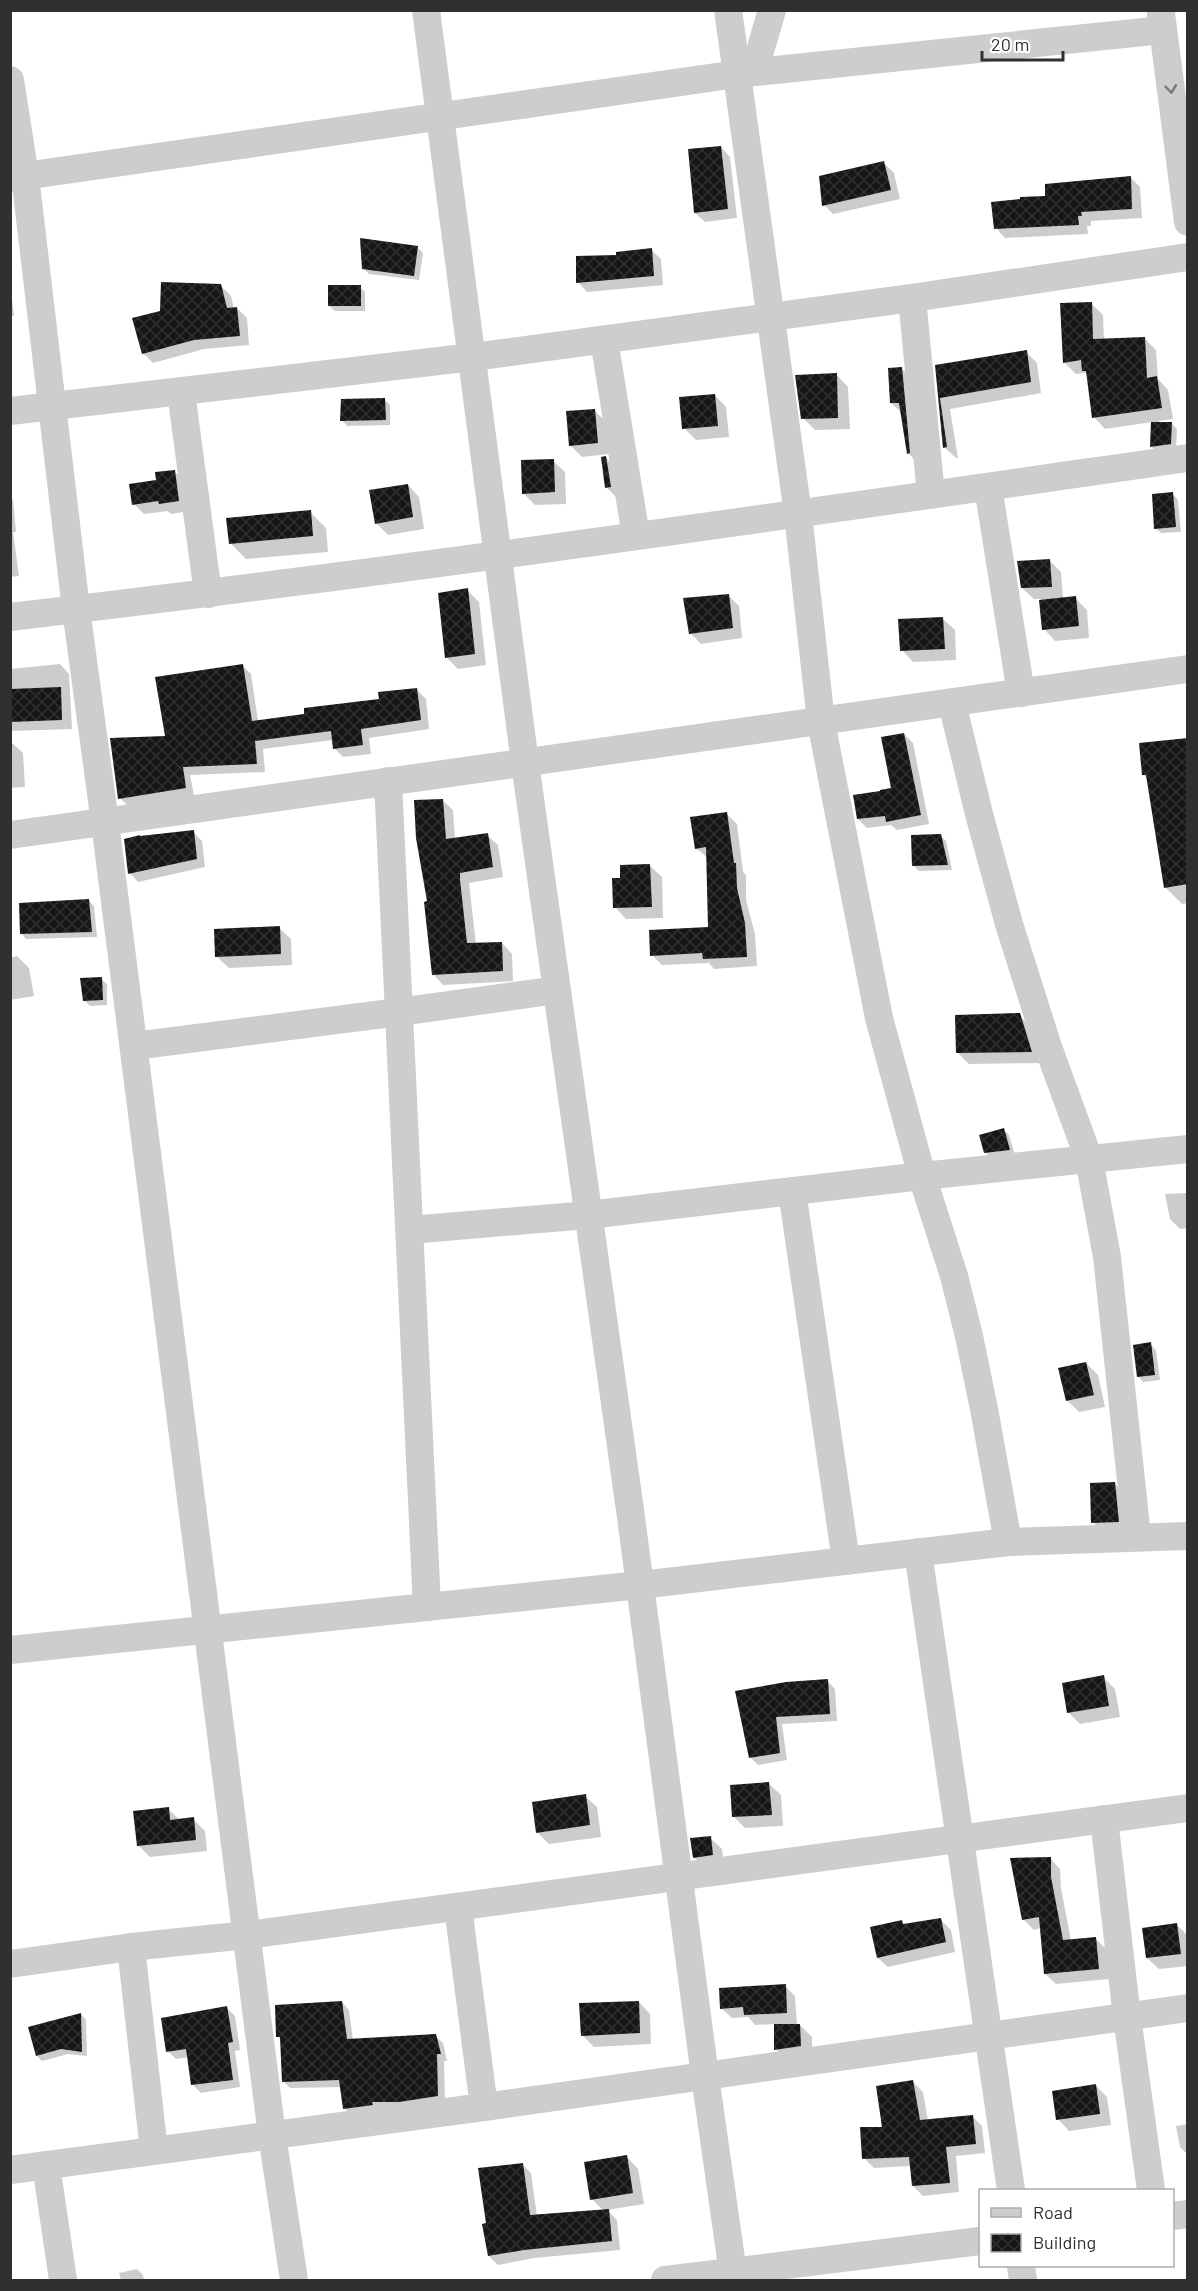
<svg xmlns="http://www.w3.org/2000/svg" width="1198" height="2291" font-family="Barlow,sans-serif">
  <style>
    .shadow { fill: #0003 }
    .building { fill: url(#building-cross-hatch) }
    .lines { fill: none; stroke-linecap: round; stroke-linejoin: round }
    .minor { stroke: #cdcdcd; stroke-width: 28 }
    .oneway { stroke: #777 }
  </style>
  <defs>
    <pattern id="building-cross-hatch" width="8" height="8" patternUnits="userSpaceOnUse" patternTransform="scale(1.5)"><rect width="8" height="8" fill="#171717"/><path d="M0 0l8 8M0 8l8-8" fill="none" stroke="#303030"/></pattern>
  </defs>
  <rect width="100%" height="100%" fill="#fff"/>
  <g class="shadow">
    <polygon points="721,147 730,157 737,218 705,222 695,213"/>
    <polygon points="884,163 894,173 900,199 833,214 824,205"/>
    <polygon points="1130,177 1140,187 1142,218 1091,221 1091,226 1087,226 1088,234 1005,238 996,228 1047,197"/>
    <polygon points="417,247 423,253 419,280 369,274 363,268"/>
    <polygon points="651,250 661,259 663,285 587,292 578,282 618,256"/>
    <polygon points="10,283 14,316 10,316"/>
    <polygon points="221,286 231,296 234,309 237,308 247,318 249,345 204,349 153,363 143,353 162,312"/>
    <polygon points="360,287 365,292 365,311 335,311 329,306"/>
    <polygon points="1091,303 1103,315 1104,340 1144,338 1156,350 1158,379 1168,390 1173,419 1159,421 1159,423 1171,423 1177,429 1176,449 1157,452 1151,446 1152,422 1105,429 1094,417 1088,375 1085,373 1076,374 1065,363 1062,305"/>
    <polygon points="1026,352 1037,363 1041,393 950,409 958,458 956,458 944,447 937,366"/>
    <polygon points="902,369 913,380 920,465 908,453 902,413 891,403"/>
    <polygon points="837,375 848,387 850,429 815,430 803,418"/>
    <polygon points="715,395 726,407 729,437 696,440 684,428"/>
    <polygon points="384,399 390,405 390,425 347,426 342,420"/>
    <polygon points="594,410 606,422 609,454 582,457 570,445"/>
    <polygon points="606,458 617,469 618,499 606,487"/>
    <polygon points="553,461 565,472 566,504 535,505 523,493"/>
    <polygon points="174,471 185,482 189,511 171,514 168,511 144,514 134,504 157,481"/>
    <polygon points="408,485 419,497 424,529 388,535 376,523"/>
    <polygon points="1173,494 1178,500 1181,532 1161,533 1155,528"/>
    <polygon points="10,498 13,500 16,532 13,532 19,576 10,577"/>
    <polygon points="310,512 326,528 328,552 246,559 230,543"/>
    <polygon points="1050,561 1061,572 1063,599 1075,598 1087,610 1089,638 1055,641 1044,629 1041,599 1034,599 1022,588"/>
    <polygon points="467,590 479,602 486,665 458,669 446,657"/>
    <polygon points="729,596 739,606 742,638 701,644 690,633"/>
    <polygon points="943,619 955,630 956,660 913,662 902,650"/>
    <polygon points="60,664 69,674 72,729 10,731 10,669"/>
    <polygon points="242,665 251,674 258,721 306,715 381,701 417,690 426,699 429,729 369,738 371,754 343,757 334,748 333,740 263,749 265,772 190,775 194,796 129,807 120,798 167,737"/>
    <polygon points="904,734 913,743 929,824 897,830 891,825 867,828 858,819 892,789"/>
    <polygon points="1188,739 1188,903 1182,904 1166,888 1148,779 1143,774"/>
    <polygon points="10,741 23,753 25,787 10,788"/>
    <polygon points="442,800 453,810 455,839 487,835 498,845 503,877 469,883 476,944 502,943 512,954 513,981 443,985 433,974 428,903"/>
    <polygon points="727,814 737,824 743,872 746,875 746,900 755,934 757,966 714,969 709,963 662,965 652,955 710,928 708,858 696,848"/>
    <polygon points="193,832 202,841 205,867 138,882 130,873"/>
    <polygon points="941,836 946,841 952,870 919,871 913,865"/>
    <polygon points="650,866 662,877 663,918 626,919 615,907 622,879"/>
    <polygon points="89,901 94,906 97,937 26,939 21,933"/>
    <polygon points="279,928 291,939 292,965 229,968 217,957"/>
    <polygon points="17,956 29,968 34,996 10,1000 10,958"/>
    <polygon points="101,979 107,984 107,1005 90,1006 84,1000"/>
    <polygon points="1019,1015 1031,1027 1043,1063 969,1064 958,1053"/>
    <polygon points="1004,1130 1009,1135 1015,1155 991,1158 985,1152"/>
    <polygon points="1188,1193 1188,1228 1180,1229 1170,1219 1165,1194"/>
    <polygon points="1150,1344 1156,1350 1160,1380 1143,1382 1138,1376"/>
    <polygon points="1086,1363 1098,1375 1105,1407 1079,1412 1068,1401 1060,1369"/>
    <polygon points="1114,1483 1126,1495 1130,1533 1104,1534 1093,1522"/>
    <polygon points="1103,1677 1115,1689 1120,1717 1080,1724 1068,1712"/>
    <polygon points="827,1681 835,1689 837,1721 782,1724 787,1760 758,1765 750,1757 737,1692"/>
    <polygon points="769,1784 781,1795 783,1826 745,1828 734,1817"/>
    <polygon points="585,1796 597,1807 601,1837 549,1844 537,1832"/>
    <polygon points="168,1809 180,1820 193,1819 205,1831 207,1851 150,1857 138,1845"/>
    <polygon points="710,1838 722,1849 724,1867 706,1869 694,1857"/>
    <polygon points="1050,1858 1060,1869 1061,1888 1071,1941 1095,1938 1106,1949 1109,1979 1056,1984 1045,1974 1041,1928 1034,1930 1023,1919"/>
    <polygon points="941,1920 951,1930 955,1952 888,1967 878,1958 901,1922 905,1926"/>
    <polygon points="1177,1925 1188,1936 1188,1966 1159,1969 1147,1958"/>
    <polygon points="785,1986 795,1996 797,2025 800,2025 812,2037 812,2057 787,2061 776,2049 775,2024 755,2025 748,2017 732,2018 721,2008"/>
    <polygon points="342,2002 349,2010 353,2040 435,2036 443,2043 447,2061 444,2061 445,2103 352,2116 344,2108 341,2087 290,2088 283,2081 282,2041 278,2037"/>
    <polygon points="639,2002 650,2014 651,2044 594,2047 582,2035"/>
    <polygon points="227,2008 235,2016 240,2050 235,2051 240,2087 201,2093 193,2085 189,2057 176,2059 168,2051"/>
    <polygon points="81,2014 86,2020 87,2056 68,2054 42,2061 37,2056"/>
    <polygon points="913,2082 923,2092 928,2121 972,2116 982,2126 985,2153 956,2156 959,2192 923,2196 913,2186 911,2166 874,2168 864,2158"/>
    <polygon points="1096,2086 1107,2097 1111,2125 1069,2131 1058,2119"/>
    <polygon points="1188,2124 1188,2155 1180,2147 1176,2126"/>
    <polygon points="627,2157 638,2169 644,2204 607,2210 617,2220 620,2250 534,2258 498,2265 489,2256 487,2224 522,2164 531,2173 537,2216 604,2211 592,2199"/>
    <polygon points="137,2269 143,2275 144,2280 121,2280 119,2273"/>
  </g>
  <g class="building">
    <polygon points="721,146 728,209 694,213 688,149"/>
    <polygon points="884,161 891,190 822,206 819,176"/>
    <polygon points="1131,176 1132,209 1081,212 1082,216 1078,216 1079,225 994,229 991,202 1020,199 1020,197 1045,196 1045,184"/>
    <polygon points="360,238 418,246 414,276 362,269"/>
    <polygon points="652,248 654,276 576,283 576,256 616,255 616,252"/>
    <polygon points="161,282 221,284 227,308 237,307 240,336 194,340 142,354 132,318 160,311"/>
    <rect x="328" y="285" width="33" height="21"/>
    <polygon points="1092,302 1093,339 1145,337 1147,378 1157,376 1162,408 1092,418 1086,371 1082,371 1081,360 1063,363 1060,303"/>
    <polygon points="1027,350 1031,382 940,398 947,447 943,448 935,365"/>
    <polygon points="902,367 910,453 907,454 899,403 890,403 888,368"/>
    <polygon points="837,373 838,418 801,419 795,375"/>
    <polygon points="715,394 718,426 682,429 679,397"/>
    <polygon points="385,398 386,420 340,421 341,399"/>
    <polygon points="595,409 598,443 569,446 566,411"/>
    <polygon points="1151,422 1172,422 1171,444 1150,447"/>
    <polygon points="606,456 611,487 605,488 601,457"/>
    <polygon points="554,459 555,492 522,494 521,460"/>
    <polygon points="175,470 179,501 159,504 158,501 132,505 129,484 156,480 155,472"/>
    <polygon points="408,484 413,517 375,524 369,490"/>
    <polygon points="1173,492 1176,527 1154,529 1152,494"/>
    <polygon points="311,510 313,536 229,544 226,518"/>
    <polygon points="1050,559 1052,587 1021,588 1017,561"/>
    <polygon points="468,588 475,654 445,658 438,593"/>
    <polygon points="729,594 733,628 689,634 683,598"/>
    <polygon points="1076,596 1079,626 1042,630 1039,600"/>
    <polygon points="943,617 945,649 900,651 898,619"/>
    <polygon points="243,664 252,721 304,714 304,708 379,699 378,692 417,688 421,720 361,729 363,745 333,749 331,731 255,741 257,764 183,767 186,788 118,799 110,738 165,736 155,677"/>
    <polygon points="61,687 62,720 10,722 10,689"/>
    <polygon points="904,733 921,815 886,822 885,816 857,819 853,795 880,791 880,790 891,788 881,737"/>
    <polygon points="1188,738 1188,884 1164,888 1146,775 1142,775 1139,743"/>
    <polygon points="443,799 446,839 488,833 493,867 460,873 460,880 467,943 502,942 503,971 432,975 424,902 427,901 416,838 414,800"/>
    <polygon points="727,812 734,863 736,863 737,888 745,923 747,957 703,959 702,953 650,956 649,930 708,927 706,847 695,849 690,817"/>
    <polygon points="194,830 197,859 128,874 124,839 140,835 140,836"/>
    <polygon points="941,834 948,865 912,866 911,835"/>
    <polygon points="650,864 652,907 613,908 612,878 620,878 620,865"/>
    <polygon points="89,899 92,932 20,934 19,903"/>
    <polygon points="280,926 281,954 215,957 214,929"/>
    <polygon points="102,977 103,1000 83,1001 80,978"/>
    <polygon points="1020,1013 1032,1052 956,1053 955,1015"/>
    <polygon points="1004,1128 1010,1150 984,1153 979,1135"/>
    <polygon points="1151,1342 1155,1375 1137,1377 1133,1345"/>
    <polygon points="1086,1362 1094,1395 1066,1401 1058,1368"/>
    <polygon points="1115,1482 1119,1522 1091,1523 1090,1483"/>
    <polygon points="1104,1675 1109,1706 1067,1713 1062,1683"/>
    <polygon points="828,1679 830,1714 776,1717 780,1753 749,1758 735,1691 786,1682"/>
    <polygon points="769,1782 772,1815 732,1817 730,1785"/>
    <polygon points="586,1794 590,1825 536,1833 532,1802"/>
    <polygon points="169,1807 170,1820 194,1817 196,1840 137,1846 133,1811"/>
    <polygon points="711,1836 713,1855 693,1858 690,1838"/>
    <polygon points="1051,1857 1051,1877 1063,1940 1096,1937 1099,1969 1044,1974 1039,1917 1022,1920 1010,1858"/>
    <polygon points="941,1918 946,1942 877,1958 870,1927 902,1920 903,1924"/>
    <polygon points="1177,1923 1181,1954 1146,1958 1142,1928"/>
    <polygon points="786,1984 787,2013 744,2015 743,2007 720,2009 719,1988"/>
    <polygon points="342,2001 347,2039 436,2034 441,2054 437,2054 438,2096 399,2102 372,2102 373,2105 343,2109 339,2080 282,2082 280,2037 276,2037 275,2005"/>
    <polygon points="639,2001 640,2033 581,2036 579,2003"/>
    <polygon points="227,2006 233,2042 228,2043 233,2080 191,2085 186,2049 166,2052 161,2018"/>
    <polygon points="81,2013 82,2052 61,2049 36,2056 28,2027"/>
    <polygon points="774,2024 800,2024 801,2046 774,2050"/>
    <polygon points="913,2080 920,2120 973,2115 976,2144 946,2147 950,2183 912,2186 909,2157 862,2159 860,2127 882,2127 876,2086"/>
    <polygon points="1096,2084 1100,2114 1056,2120 1052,2091"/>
    <polygon points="627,2155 633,2193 590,2200 584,2162"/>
    <polygon points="523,2163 530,2215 609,2209 612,2241 524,2250 488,2256 482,2224 486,2223 478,2168"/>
  </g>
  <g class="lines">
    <g class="minor">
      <polyline points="426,10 525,763 630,1510 705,2076 734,2280"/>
      <polyline points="728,10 798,514 821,722 879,1018 922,1176 954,1276 969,1336 984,1409 1008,1542"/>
      <polyline points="1161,13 1188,222"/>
      <polyline points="754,72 772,10"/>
      <polyline points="10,80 25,176 76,609 105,823 272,2135 294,2280"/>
      <polyline points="10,178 737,74 1163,30"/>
      <polyline points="912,298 931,495"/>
      <polyline points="604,340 636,536"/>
      <polyline points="181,392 208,594"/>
      <polyline points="10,411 473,357 912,298 1188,257"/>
      <polyline points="988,487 1021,693"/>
      <path d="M10 617C404 571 796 514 1188 458"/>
      <polyline points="952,703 979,814 1009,924 1048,1047 1089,1159 1107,1257 1137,1536"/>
      <polyline points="388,781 427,1607"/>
      <polyline points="10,835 1188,669"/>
      <polyline points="134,1046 399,1012 557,990"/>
      <polyline points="792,1191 846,1561"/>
      <polyline points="410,1230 588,1215 922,1176 1188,1149"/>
      <polyline points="918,1552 1011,2190"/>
      <polyline points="10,1650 640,1585 1008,1542 1188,1536"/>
      <polyline points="1104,1819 1127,2017 1151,2190"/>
      <polyline points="458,1907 484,2107"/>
      <polyline points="131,1947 154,2151"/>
      <polyline points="10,1964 131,1947 247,1935 1188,1808"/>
      <polyline points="46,2165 63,2280"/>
      <polyline points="10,2170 484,2107 1188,2008"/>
      <polyline points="1172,2216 1188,2214"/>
      <polyline points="1021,2266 1023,2280"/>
      <polyline points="665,2280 980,2241"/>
    </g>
  </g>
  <defs><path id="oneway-chevron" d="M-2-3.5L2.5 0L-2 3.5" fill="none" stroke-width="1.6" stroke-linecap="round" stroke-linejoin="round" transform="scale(1.5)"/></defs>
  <use class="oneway" href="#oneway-chevron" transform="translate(1171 89) rotate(83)"/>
  <rect width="1198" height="2291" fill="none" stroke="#303030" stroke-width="24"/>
  <rect x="979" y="2189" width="195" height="78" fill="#ffffff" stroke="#acacac" stroke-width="1.5"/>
  <rect x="991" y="2208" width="30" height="9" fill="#cdcdcd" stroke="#acacac" stroke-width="1.5"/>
  <text x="1033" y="2219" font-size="18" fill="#303030">Road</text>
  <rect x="991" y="2234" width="30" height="18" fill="url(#building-cross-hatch)" stroke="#acacac" stroke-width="1.5"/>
  <text x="1033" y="2249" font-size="18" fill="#303030">Building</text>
  <path d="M982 51v9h81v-9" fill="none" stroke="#303030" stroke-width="3"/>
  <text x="991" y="51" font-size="18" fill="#303030" stroke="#ffffff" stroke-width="4.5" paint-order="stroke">20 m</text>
</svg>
